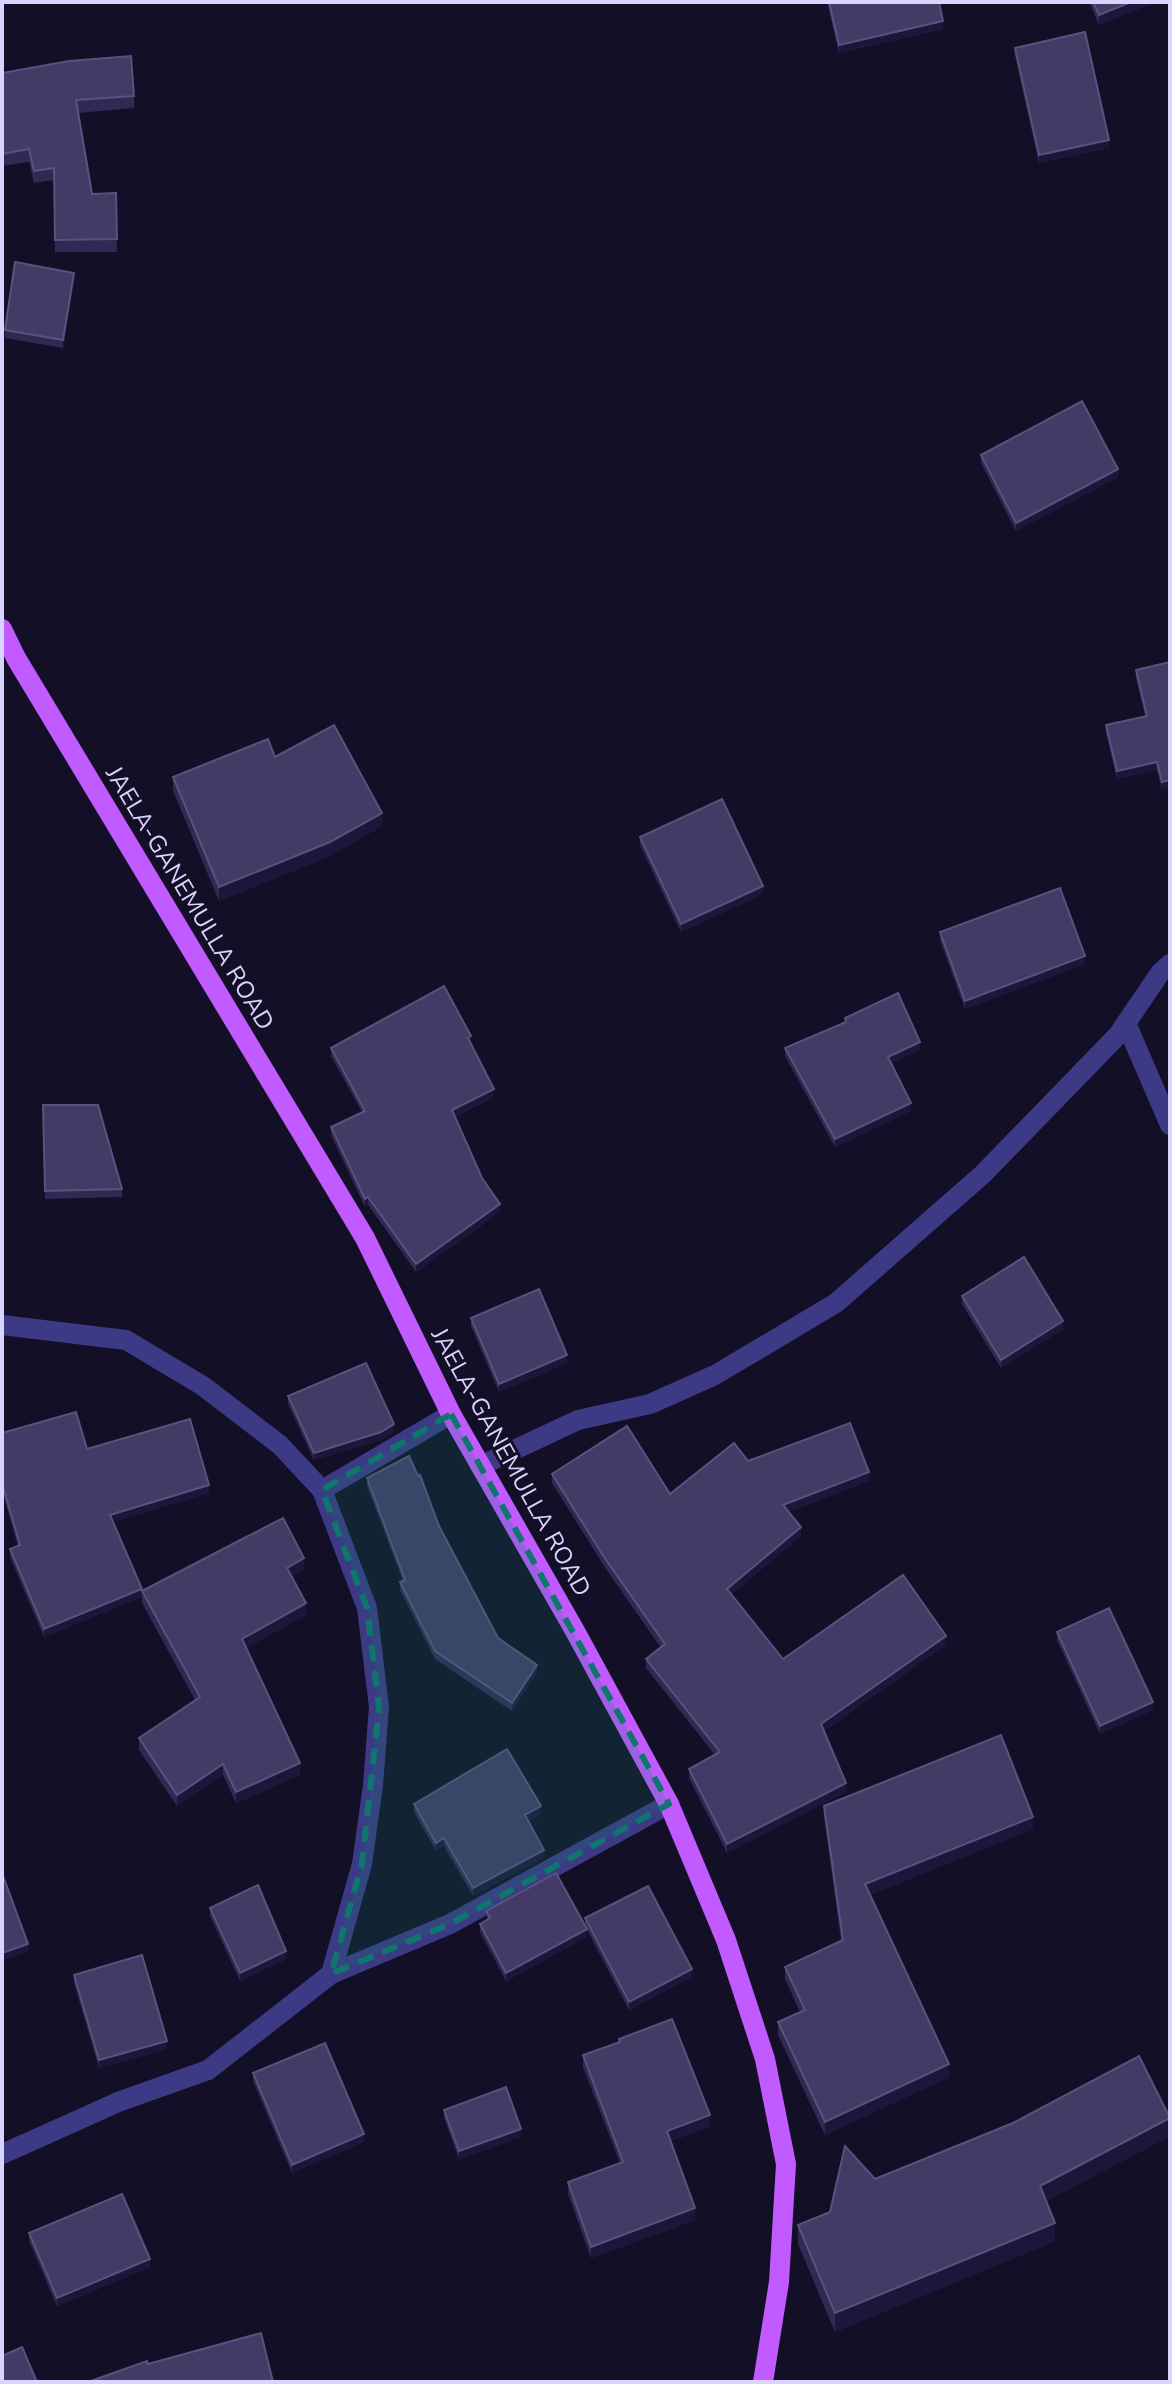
<svg xmlns="http://www.w3.org/2000/svg" width="1172" height="2384" font-family="'Nunito Sans',sans-serif">
  <style>
    .lines { fill: none; stroke-linecap: round; stroke-linejoin: round }
    .minor { stroke: #3d3a85; stroke-width: 20 }
    .major { stroke: #c25bff; stroke-width: 20 }
    .wall { fill: #312854 }
    .shaded-wall { fill: #1d163a }
    .building { fill: #433a66; stroke: #5a527e; stroke-width: 2 }
    .marked { fill: #0f766e; fill-opacity: 0.2; stroke: #0f766e; stroke-width: 6; stroke-dasharray: 16 10; stroke-linejoin: round }
    .labels { text-anchor: middle; dominant-baseline: central; stroke-width: 6; stroke-linejoin: round; paint-order: stroke }
    .street-label { font-size: 24px; fill: #d9d4ff; stroke: #130f26 }
  </style>
  <rect width="100%" height="100%" fill="#130f26"/>
  <g class="lines">
    <g class="minor">
      <polyline points="1126,1023 1170,1125"/>
      <polyline points="2,1325 126,1340 203,1386 280,1445 322,1490 367,1608 379,1707 373,1785 362,1864 331,1974"/>
      <polyline points="480,1466 578,1420 650,1404 715,1375 836,1303 983,1174 1118,1035 1160,973 1170,964"/>
      <polyline points="322,1490 451,1414"/>
      <polyline points="2,2154 118,2102 208,2070 331,1974 450,1924 669,1804"/>
    </g>
    <polyline class="major" points="2,629 16,658 365,1238 451,1414 575,1631 669,1804 726,1940 765,2059 786,2164 779,2282 763,2382"/>
  </g>
  <g class="wall">
    <polygon points="827,2 939,2 943,29 839,53"/>
    <polygon points="1089,2 1155,2 1099,25"/>
    <polygon points="1015,48 1109,148 1039,163 1015,56"/>
    <polygon points="2,73 134,96 134,108 78,113 92,194 116,193 117,252 55,252 54,180 34,183 29,162 2,166"/>
    <polygon points="74,281 63,348 5,338 5,330"/>
    <polygon points="981,455 1118,477 1016,531 981,463"/>
    <polygon points="1170,662 1162,790 1157,770 1117,779 1106,733 1106,725 1145,716 1136,678 1136,670"/>
    <polygon points="275,757 382,826 330,856 219,901 173,791 173,777"/>
    <polygon points="640,837 763,894 681,932 640,845"/>
    <polygon points="940,932 1085,964 965,1009 940,940"/>
    <polygon points="845,1018 920,1050 891,1063 911,1111 835,1147 785,1056 785,1048 845,1023"/>
    <polygon points="471,1044 494,1097 455,1117 482,1178 500,1212 416,1272 368,1205 365,1207 331,1135 331,1127 362,1112 331,1056 331,1048"/>
    <polygon points="43,1105 122,1189 122,1197 45,1199"/>
    <polygon points="962,1296 1063,1329 1001,1368 962,1304"/>
    <polygon points="471,1318 567,1363 499,1392 471,1326"/>
    <polygon points="288,1396 394,1432 381,1440 314,1460 288,1404"/>
    <polygon points="2,1433 87,1449 209,1493 113,1522 142,1597 44,1637 10,1557 10,1549 18,1546 2,1491"/>
    <polygon points="552,1474 670,1494 869,1481 788,1512 801,1536 732,1594 783,1659 946,1645 824,1731 846,1792 727,1853 689,1778 689,1769 715,1755 646,1668 646,1659 661,1648 606,1569 552,1483"/>
    <polygon points="367,1478 439,1526 498,1638 537,1673 512,1711 435,1659 400,1590 400,1582 403,1581 367,1486"/>
    <polygon points="304,1569 292,1576 306,1615 246,1648 300,1775 236,1803 223,1775 177,1806 139,1750 139,1738 195,1700 142,1603 142,1591"/>
    <polygon points="1057,1632 1153,1710 1100,1734 1057,1640"/>
    <polygon points="414,1804 541,1814 528,1821 544,1858 473,1896 444,1846 436,1851 414,1812"/>
    <polygon points="824,1806 1033,1829 870,1895 949,2077 825,2135 778,2035 778,2022 800,2012 785,1979 785,1967 841,1940 824,1818"/>
    <polygon points="210,1908 286,1959 240,1981 210,1916"/>
    <polygon points="486,1911 587,1937 506,1981 480,1932 480,1924 487,1920"/>
    <polygon points="585,1918 692,1977 629,2010 585,1926"/>
    <polygon points="74,1975 167,2049 99,2068 74,1983"/>
    <polygon points="619,2039 710,2127 671,2141 695,2220 591,2258 568,2194 568,2182 620,2163 583,2067 583,2055 619,2042"/>
    <polygon points="253,2073 364,2142 292,2173 253,2081"/>
    <polygon points="444,2110 521,2137 459,2159 444,2118"/>
    <polygon points="1170,2116 1170,2136 1046,2201 1055,2241 835,2332 798,2244 798,2225 830,2212 875,2179"/>
    <polygon points="29,2233 150,2267 57,2306 29,2241"/>
  </g>
  <g class="shaded-wall">
    <polygon points="1131,2 1155,2 1099,25 1099,15"/>
    <polygon points="943,21 943,29 839,53 839,45"/>
    <polygon points="1109,140 1109,148 1039,163 1039,155"/>
    <polygon points="74,273 74,281 63,348 63,340"/>
    <polygon points="1118,469 1118,477 1016,531 1016,523"/>
    <polygon points="1157,762 1157,770 1117,779 1117,771"/>
    <polygon points="1170,780 1170,788 1162,790 1162,782"/>
    <polygon points="382,813 382,826 330,856 219,901 219,887"/>
    <polygon points="763,886 763,894 681,932 681,924"/>
    <polygon points="1085,956 1085,964 965,1009 965,1001"/>
    <polygon points="920,1042 920,1050 888,1065 888,1057"/>
    <polygon points="494,1089 494,1097 452,1118 452,1110"/>
    <polygon points="911,1103 911,1111 835,1147 835,1139"/>
    <polygon points="368,1197 368,1205 365,1207 365,1199"/>
    <polygon points="500,1204 500,1212 416,1272 416,1264"/>
    <polygon points="1063,1321 1063,1329 1001,1368 1001,1360"/>
    <polygon points="567,1355 567,1363 499,1392 499,1384"/>
    <polygon points="394,1424 394,1432 381,1440 314,1460 314,1453"/>
    <polygon points="869,1472 869,1481 783,1514 783,1505"/>
    <polygon points="209,1485 209,1493 110,1523 110,1515"/>
    <polygon points="801,1527 801,1536 727,1598 727,1589"/>
    <polygon points="304,1558 304,1569 287,1579 287,1568"/>
    <polygon points="142,1589 142,1597 44,1637 44,1629"/>
    <polygon points="306,1603 306,1615 242,1650 242,1639"/>
    <polygon points="946,1636 946,1645 821,1733 821,1724"/>
    <polygon points="537,1665 537,1673 512,1711 512,1703"/>
    <polygon points="1153,1702 1153,1710 1100,1734 1100,1726"/>
    <polygon points="300,1763 300,1775 236,1803 236,1792"/>
    <polygon points="223,1764 223,1775 177,1806 177,1795"/>
    <polygon points="846,1783 846,1792 727,1853 727,1844"/>
    <polygon points="541,1806 541,1814 525,1823 525,1815"/>
    <polygon points="1033,1817 1033,1829 865,1897 865,1884"/>
    <polygon points="444,1838 444,1846 436,1851 436,1843"/>
    <polygon points="544,1850 544,1858 473,1896 473,1888"/>
    <polygon points="587,1929 587,1937 506,1981 506,1973"/>
    <polygon points="28,1944 28,1952 2,1961 2,1953"/>
    <polygon points="286,1951 286,1959 240,1981 240,1973"/>
    <polygon points="692,1969 692,1977 629,2010 629,2002"/>
    <polygon points="167,2041 167,2049 99,2068 99,2060"/>
    <polygon points="949,2064 949,2077 825,2135 825,2122"/>
    <polygon points="710,2115 710,2127 667,2143 667,2131"/>
    <polygon points="1170,2118 1170,2136 1040,2205 1040,2186"/>
    <polygon points="521,2129 521,2137 459,2159 459,2151"/>
    <polygon points="364,2134 364,2142 292,2173 292,2165"/>
    <polygon points="695,2208 695,2220 591,2258 591,2247"/>
    <polygon points="1055,2223 1055,2241 835,2332 835,2313"/>
    <polygon points="150,2259 150,2267 57,2306 57,2298"/>
  </g>
  <g class="building">
    <polygon points="829,2 939,2 943,21 839,45"/>
    <polygon points="1093,2 1131,2 1099,15"/>
    <polygon points="1085,32 1109,140 1039,155 1015,48"/>
    <polygon points="131,56 134,96 76,100 92,194 116,193 117,239 55,240 54,168 34,171 29,149 2,154 2,73 69,61"/>
    <polygon points="15,262 74,273 63,340 5,330"/>
    <polygon points="1082,401 1118,469 1016,523 981,455"/>
    <polygon points="1170,662 1170,780 1162,782 1157,762 1117,771 1106,725 1147,716 1136,670"/>
    <polygon points="334,725 382,813 330,842 219,887 173,777 268,739 275,757"/>
    <polygon points="722,799 763,886 681,924 640,837"/>
    <polygon points="1060,888 1085,956 965,1001 940,932"/>
    <polygon points="444,986 471,1036 468,1038 494,1089 452,1110 482,1178 500,1204 416,1264 368,1197 365,1199 331,1127 365,1111 331,1048"/>
    <polygon points="898,993 920,1042 888,1057 911,1103 835,1139 785,1048 846,1022 845,1018"/>
    <polygon points="43,1105 98,1105 122,1189 45,1191"/>
    <polygon points="1024,1257 1063,1321 1001,1360 962,1296"/>
    <polygon points="539,1289 567,1355 499,1384 471,1318"/>
    <polygon points="366,1363 394,1424 381,1432 314,1453 288,1396"/>
    <polygon points="76,1412 87,1449 190,1419 209,1485 110,1515 142,1589 44,1629 10,1549 20,1545 2,1483 2,1433"/>
    <polygon points="850,1423 869,1472 783,1505 801,1527 727,1589 783,1659 903,1575 946,1636 821,1724 846,1783 727,1844 689,1769 720,1752 646,1659 665,1644 606,1560 552,1474 627,1426 670,1494 734,1443 748,1461"/>
    <polygon points="409,1456 418,1476 420,1475 439,1526 498,1638 537,1665 512,1703 435,1651 400,1582 405,1580 367,1478"/>
    <polygon points="283,1518 304,1558 287,1568 306,1603 242,1639 300,1763 236,1792 223,1764 177,1795 139,1738 200,1697 142,1591"/>
    <polygon points="1109,1608 1153,1702 1100,1726 1057,1632"/>
    <polygon points="1001,1735 1033,1817 865,1884 949,2064 825,2122 778,2022 805,2010 785,1967 843,1940 824,1806"/>
    <polygon points="507,1749 541,1806 525,1815 544,1850 473,1888 444,1838 436,1843 414,1804"/>
    <polygon points="2,1873 28,1944 2,1953"/>
    <polygon points="556,1873 587,1929 506,1973 480,1924 490,1918 486,1911"/>
    <polygon points="258,1885 286,1951 240,1973 210,1908"/>
    <polygon points="648,1886 692,1969 629,2002 585,1918"/>
    <polygon points="142,1955 167,2041 99,2060 74,1975"/>
    <polygon points="672,2019 710,2115 667,2131 695,2208 591,2247 568,2182 623,2162 583,2055 620,2042 619,2039"/>
    <polygon points="325,2043 364,2134 292,2165 253,2073"/>
    <polygon points="1139,2056 1170,2118 1040,2186 1055,2223 835,2313 798,2225 830,2212 845,2146 875,2179 1013,2123"/>
    <polygon points="506,2087 521,2129 459,2151 444,2110"/>
    <polygon points="122,2194 150,2259 57,2298 29,2233"/>
    <polygon points="261,2333 273,2382 88,2382 147,2361 148,2364"/>
    <polygon points="22,2347 37,2382 2,2382 2,2356"/>
  </g>
  <path class="marked" d="M451 1414 669 1804 450 1924 331 1974 362 1864 379 1707 367 1608 322 1490Z"/>
  <g class="labels">
    <g class="street-label">
      <text transform="translate(190 898) rotate(59)">JAELA-GANEMULLA ROAD</text>
      <text transform="translate(511 1462) rotate(61)">JAELA-GANEMULLA ROAD</text>
    </g>
  </g>
  <rect width="1172" height="2384" fill="none" stroke="#d9d4ff" stroke-width="8"/>
</svg>
